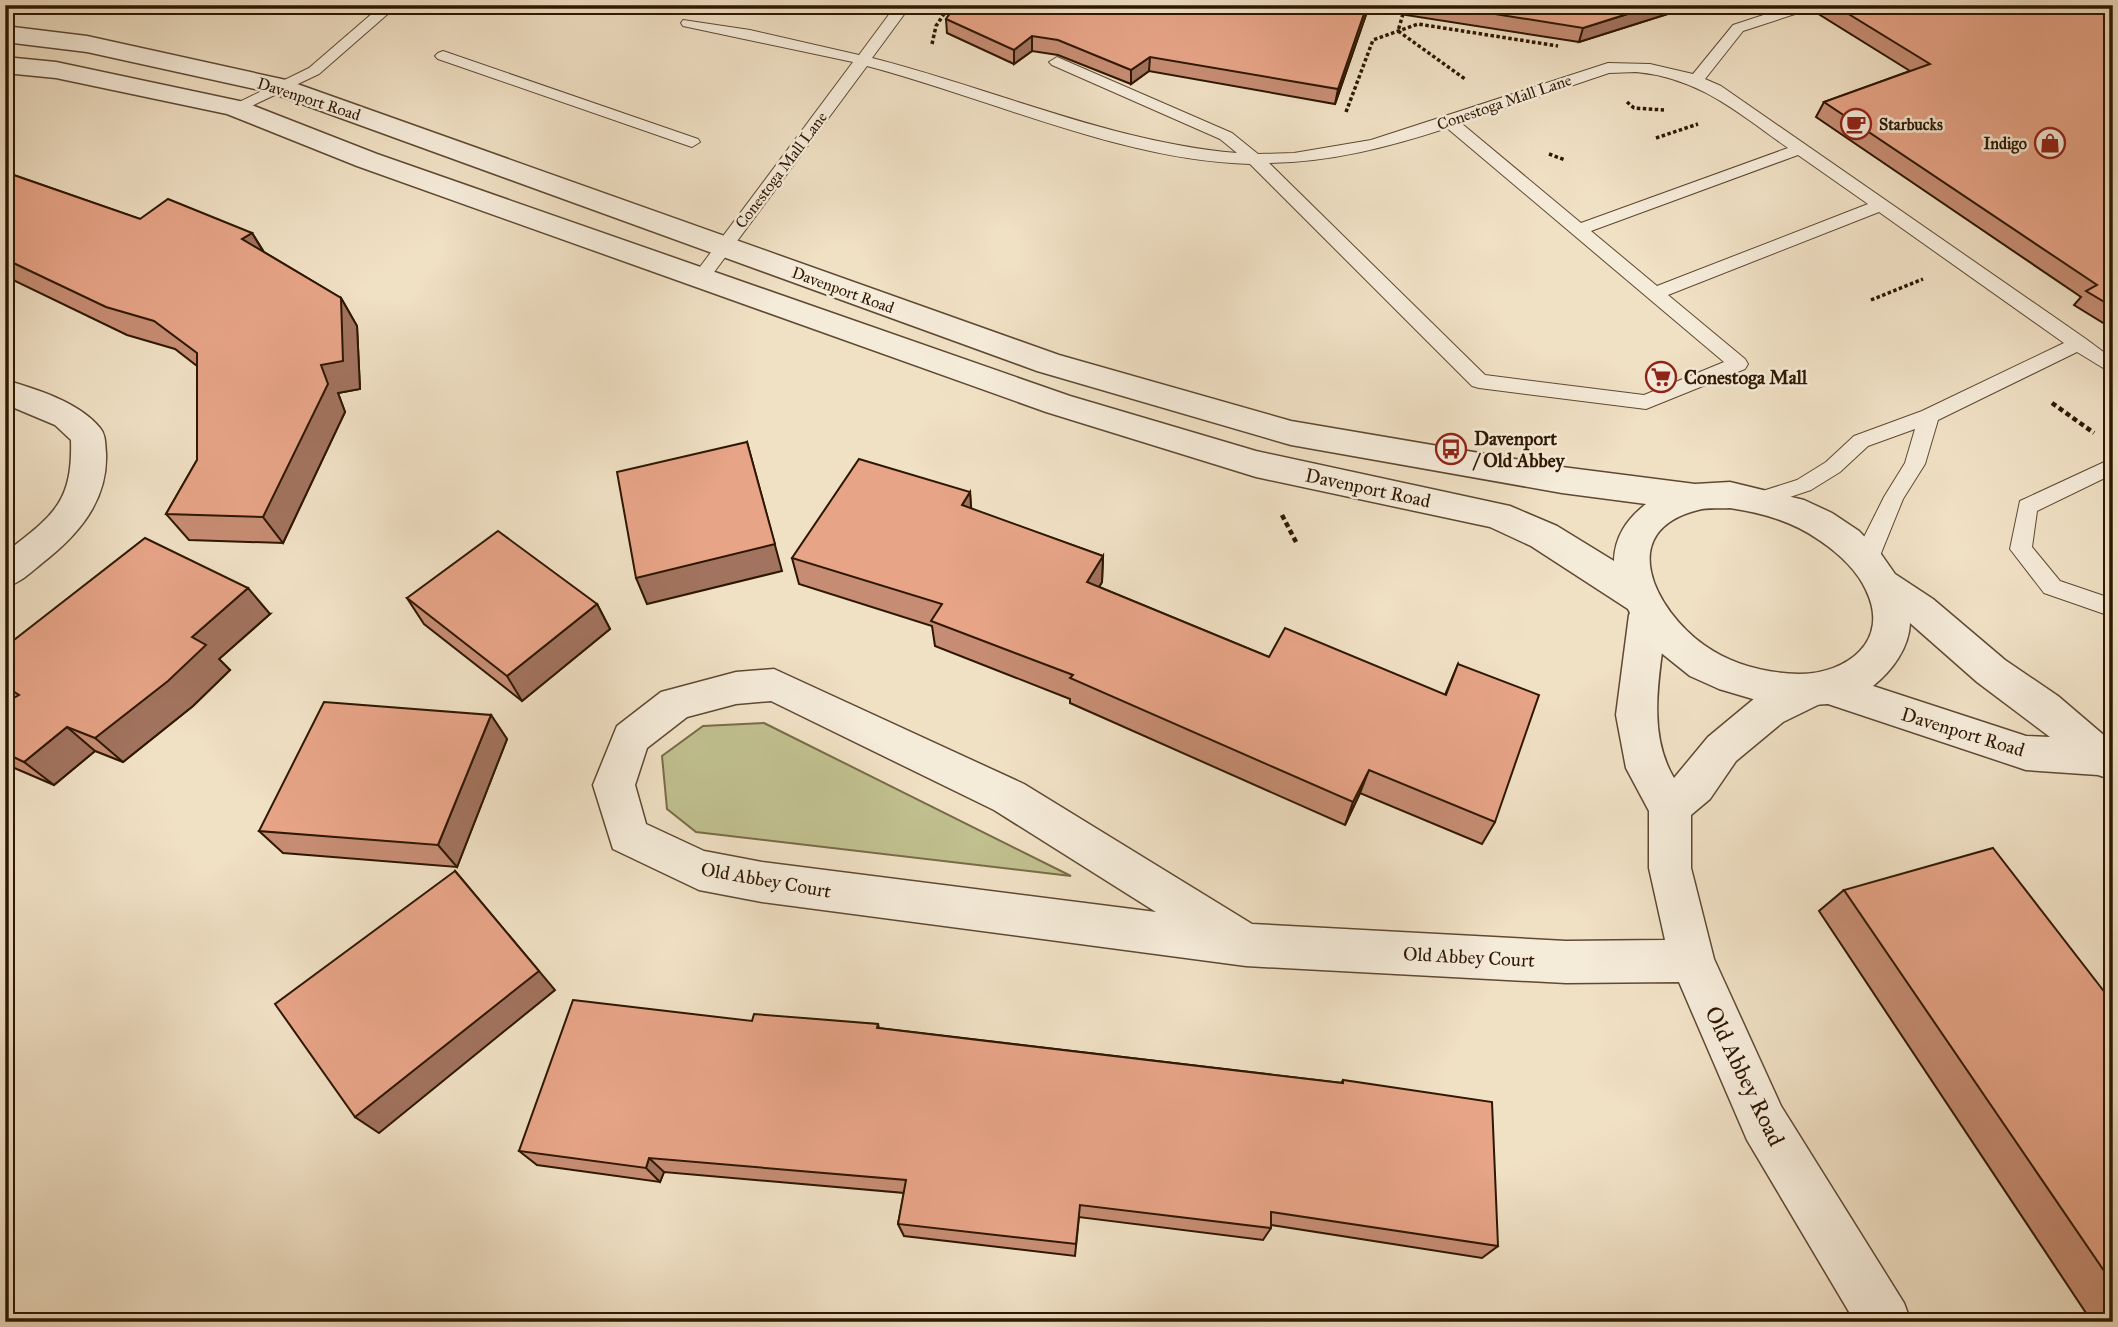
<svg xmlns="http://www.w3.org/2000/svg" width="2118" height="1327" font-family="'IM FELL Great Primer',serif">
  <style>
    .green { fill: #c1c08f; stroke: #786c48; stroke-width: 2 }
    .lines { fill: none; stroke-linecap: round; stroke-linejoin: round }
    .service-casing { stroke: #5e4932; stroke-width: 2 }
    .minor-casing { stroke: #5e4932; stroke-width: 3 }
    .tertiary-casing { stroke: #5e4932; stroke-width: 3 }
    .path-far1 { stroke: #2e1701; stroke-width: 3.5; stroke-dasharray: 3.5 2.5; stroke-linecap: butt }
    .path { stroke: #2e1701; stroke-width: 4.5; stroke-dasharray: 5 3.5; stroke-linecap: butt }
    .service { fill: #f5ebd9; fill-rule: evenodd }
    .minor { fill: #f5ebd9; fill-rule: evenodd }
    .tertiary { fill: #f5ebd9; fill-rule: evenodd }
    .wall { fill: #c78d74; stroke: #2e1701; stroke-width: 2 }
    .shaded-wall { fill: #a2735e; stroke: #2e1701; stroke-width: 2 }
    .building { fill: #e7a487; stroke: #2e1701; stroke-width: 2 }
    .labels { text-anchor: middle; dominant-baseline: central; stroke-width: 5; stroke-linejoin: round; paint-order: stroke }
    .far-street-label { font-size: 16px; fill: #2e1701; stroke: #f5ebd9 }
    .far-poi-label { font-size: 16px; font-weight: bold; fill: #2e1701; stroke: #f5ebd9; text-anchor: start }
    .poi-label { font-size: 19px; font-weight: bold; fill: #2e1701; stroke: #f5ebd9; text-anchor: start }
    .street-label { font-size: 19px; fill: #2e1701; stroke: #f5ebd9 }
    .near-street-label { font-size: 23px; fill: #2e1701; stroke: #f5ebd9 }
  </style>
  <rect width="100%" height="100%" fill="#f0e0c4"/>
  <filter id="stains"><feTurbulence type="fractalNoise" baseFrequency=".00286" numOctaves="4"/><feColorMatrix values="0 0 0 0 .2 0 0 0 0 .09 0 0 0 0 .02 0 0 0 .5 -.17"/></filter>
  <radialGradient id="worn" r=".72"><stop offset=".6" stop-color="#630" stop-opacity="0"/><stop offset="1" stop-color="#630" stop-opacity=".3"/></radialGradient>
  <polygon class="green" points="764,723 1071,876 696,832 667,809 662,756 703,726"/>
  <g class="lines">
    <g class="service-casing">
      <g id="service">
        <polygon points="382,5 398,5 319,74 241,111 229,111 227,108 309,68"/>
        <path d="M896 5H911L872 58C994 89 1111 142 1237 153L1220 139 1052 65 1049 62 1057 57 1232 133 1258 154 1294 153 1371 140 1608 63 1650 64 1693 74 1733 25 1788 7H1798L1800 10 1798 13 1743 31 1705 79 1721 86 2086 339 2113 359V374L2077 352 1938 420 1925 464 1903 499 1875 568 1867 570 1859 568 1856 562 1862 541 1884 497 1905 463 1915 429 1868 446 1840 472 1811 490 1760 507 1753 504 1750 499 1753 494 1797 480 1826 462 1854 436 1922 411 2064 343 1879 212 1668 295 1745 359 1748 364 1745 369 1646 409 1479 388 1472 386 1250 164C1123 161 989 98 867 66L706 283H694L691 279 694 275 853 62 683 26 681 23 683 20 750 30 859 55ZM1636 72C1700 78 1738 113 1788 148L1581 223 1461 123 1609 73ZM1447 128 1724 362 1644 395 1485 375 1269 163C1331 162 1389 147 1447 128ZM1798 155 1868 204 1657 286 1591 231Z"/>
        <polygon points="443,51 698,139 700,142 692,147 686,145 438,59 435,56 438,53"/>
        <polygon points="2113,458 2113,474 2037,511 2032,547 2060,581 2113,599 2113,617 2044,593 2010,549 2020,501"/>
      </g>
    </g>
    <g class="minor-casing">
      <g id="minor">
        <path d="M5 380C36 389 79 402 100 428 106 435 105 444 106 453 108 502 77 536 41 564 29 574 20 583 5 587V553C52 516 73 504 71 440L55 425 5 404Z"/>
        <path d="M1648 600 1661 604 1667 615C1661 668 1645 730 1674 778L1708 737 1755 698 1812 674 1826 679 1832 690 1826 701 1783 722 1736 761 1710 799 1691 815V868L1714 959 1781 1106 1904 1303 1911 1322H1855L1747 1140 1679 982 1566 983 1246 966 762 902 699 890 613 849 593 785 617 726 661 692 736 672 774 669 1024 784 1252 924 1566 941 1665 940 1649 868V811L1626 768 1616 715 1629 615 1635 604ZM771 701 994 810 1156 912 762 862 704 851 646 824 635 785 647 748 687 717 736 704Z"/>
      </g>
    </g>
    <g class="tertiary-casing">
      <path id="tertiary" d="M5 26 87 36 286 80 1059 355 1291 421 1562 467 1695 484 1730 482 1804 500 1832 513 1859 531 1881 554 1895 574 1933 599 2005 660 2058 696 2113 743V780L2098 775 2026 770 1828 704 1795 706 1763 702 1719 689 1690 676 1655 648 1637 627 1628 609 1531 546 1490 527 1256 477 1046 412 357 166 227 114 56 78 5 73V57L56 62 244 102 377 154 1070 396 1256 451 1510 506 1557 526 1614 561C1615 536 1627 519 1646 504L1562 493 1291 445 1037 371 269 92 87 52 5 42ZM1730 508C1762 513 1792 521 1819 540 1837 552 1857 570 1866 590 1891 641 1847 674 1799 674 1766 673 1732 665 1704 645 1655 610 1614 531 1698 510 1708 507 1720 509 1730 508ZM1910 623 1977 682 2050 737 2026 736 1873 686C1892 671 1909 648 1910 623Z"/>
    </g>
    <g class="path-far1">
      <polyline points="1403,14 1398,31 1465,79"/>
      <polyline points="932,44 936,26 950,5"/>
      <polyline points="1627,102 1634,108 1664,110"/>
      <polyline points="1346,112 1373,40 1418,24 1558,46"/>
      <polyline points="1656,138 1698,124"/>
      <polyline points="1549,154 1565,160"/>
      <polyline points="1871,300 1923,279"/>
    </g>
    <g class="path">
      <polyline points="2052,403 2094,433"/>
      <polyline points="1282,515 1297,544"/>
    </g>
    <use href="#service" class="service"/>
    <use href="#minor" class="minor"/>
    <use href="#tertiary" class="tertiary"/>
  </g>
  <g class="wall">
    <polygon points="956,5 1696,5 1579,42 1368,9 1335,104 1149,71 1131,84 1058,55 1032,51 1014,64 947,33 946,19"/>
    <polygon points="1804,5 2113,5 2113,329 2074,305 2081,297 1816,117 1824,102 1910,71"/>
    <polygon points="5,172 140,219 252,233 264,252 341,298 357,326 360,389 338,393 345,412 283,543 189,540 166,514 197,460 197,366 175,349 127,335 15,281 5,269"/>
    <polygon points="970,492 971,509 1103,556 1102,582 1099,587 1269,657 1445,695 1458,664 1495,822 1482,844 1360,793 1345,825 1070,703 1070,699 935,646 932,626 799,584 792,558"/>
    <polygon points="407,598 597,604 610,629 522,701 424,624"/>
    <polygon points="270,614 219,659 230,670 193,706 123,762 95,751 54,785 5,764 5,703 15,698 5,691 5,647"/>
    <polygon points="491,715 507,739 457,867 283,853 259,831"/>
    <polygon points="1844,890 2113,1003 2113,1322 2092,1322 1819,911"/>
    <polygon points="752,1021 878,1024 879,1028 1341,1083 1343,1080 1498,1246 1482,1258 1271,1225 1271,1228 1263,1240 1079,1217 1075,1256 904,1236 898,1224 904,1193 664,1172 660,1182 537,1165 519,1151"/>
  </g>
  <g class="shaded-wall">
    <polygon points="1367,5 1369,5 1368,9 1335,104 1338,89"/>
    <polygon points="1656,5 1696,5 1579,42 1583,28"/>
    <polygon points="1032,36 1032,51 1014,64 1014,50"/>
    <polygon points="1150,57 1149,71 1131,84 1131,70"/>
    <polygon points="252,233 269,261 242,239"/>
    <polygon points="341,298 357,326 360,389 338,393 345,412 283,543 263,517 321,365"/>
    <polygon points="747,442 782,571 647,604 636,578"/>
    <polygon points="970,492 972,519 962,505"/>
    <polygon points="1103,556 1102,582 1087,608 1087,582"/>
    <polygon points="248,588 270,614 219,659 230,670 193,706 123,762 95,738 192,637"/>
    <polygon points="597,604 610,629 522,701 507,676"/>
    <polygon points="491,715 507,739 457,867 438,845"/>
    <polygon points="67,727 95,751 54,785 24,762"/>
    <polygon points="1369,770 1360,793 1345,825 1353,802"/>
    <polygon points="455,871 555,990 379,1133 355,1117"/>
    <polygon points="649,1158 664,1172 660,1182 646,1168"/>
  </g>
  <g class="building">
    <polygon points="956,5 1367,5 1338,89 1150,57 1131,70 1058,40 1032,36 1014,50 946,19"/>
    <polygon points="1439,5 1656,5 1583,28"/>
    <polygon points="1834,5 2113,5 2113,307 2086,291 2097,285 1824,102 1930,64"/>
    <polygon points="5,172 140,219 168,199 252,233 242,239 341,298 343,361 321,365 328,384 263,517 166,514 197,460 197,353 154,321 106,307 5,259 5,245 9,243 5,241"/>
    <polygon points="747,442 775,544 636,578 617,472"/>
    <polygon points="859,459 970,492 962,505 1103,556 1087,582 1269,657 1285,628 1446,695 1458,664 1539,695 1495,822 1369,770 1353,802 1070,678 1073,675 931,621 942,604 792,558"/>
    <polygon points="498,531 597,604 507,676 407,598"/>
    <polygon points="145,538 248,588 192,637 206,645 168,681 95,738 67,727 24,762 5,753 5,703 19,695 5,686 5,647"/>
    <polygon points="324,702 491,715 438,845 259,831"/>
    <polygon points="1993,848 2113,1003 2113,1284 1844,890"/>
    <polygon points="455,871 539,971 355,1117 275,1004"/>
    <polygon points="573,1000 752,1021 754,1014 878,1024 877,1028 1343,1083 1343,1080 1492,1102 1498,1246 1271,1212 1271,1228 1080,1205 1076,1244 898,1224 906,1180 649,1158 646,1168 519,1151"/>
  </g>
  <defs>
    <g id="cafe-ring" transform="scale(1.575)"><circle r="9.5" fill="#f5ebd9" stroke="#8f2418" stroke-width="1.5"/><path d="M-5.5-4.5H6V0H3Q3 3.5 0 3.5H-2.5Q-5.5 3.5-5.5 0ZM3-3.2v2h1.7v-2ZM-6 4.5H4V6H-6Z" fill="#8f2418"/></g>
    <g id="shop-ring" transform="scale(1.575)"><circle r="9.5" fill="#f5ebd9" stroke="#8f2418" stroke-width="1.5"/><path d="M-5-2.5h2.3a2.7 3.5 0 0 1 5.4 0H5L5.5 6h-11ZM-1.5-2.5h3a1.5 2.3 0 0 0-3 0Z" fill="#8f2418"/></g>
    <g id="supermarket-ring" transform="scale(1.575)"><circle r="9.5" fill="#f5ebd9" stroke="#8f2418" stroke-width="1.5"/><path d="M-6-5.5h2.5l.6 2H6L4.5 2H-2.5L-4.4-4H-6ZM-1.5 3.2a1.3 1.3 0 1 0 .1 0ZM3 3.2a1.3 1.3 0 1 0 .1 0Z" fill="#8f2418"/></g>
    <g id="bus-ring" transform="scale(1.575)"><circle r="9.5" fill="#f5ebd9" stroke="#8f2418" stroke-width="1.5"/><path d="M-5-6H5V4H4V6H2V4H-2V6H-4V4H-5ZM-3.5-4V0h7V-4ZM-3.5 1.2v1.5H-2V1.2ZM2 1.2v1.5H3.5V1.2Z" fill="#8f2418"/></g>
  </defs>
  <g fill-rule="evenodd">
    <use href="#cafe-ring" x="1856" y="124"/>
    <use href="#shop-ring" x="2050" y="143"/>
    <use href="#supermarket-ring" x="1661" y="377"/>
    <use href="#bus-ring" x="1451" y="449"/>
  </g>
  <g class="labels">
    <g class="far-street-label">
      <text transform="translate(309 99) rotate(18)">Davenport Road</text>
      <text transform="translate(1504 102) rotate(-19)">Conestoga Mall Lane</text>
      <text transform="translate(781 170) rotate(-53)">Conestoga Mall Lane</text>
      <text transform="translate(843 290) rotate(20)">Davenport Road</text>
    </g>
    <g class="far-poi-label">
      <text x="1879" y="124">Starbucks</text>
      <text x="2027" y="143" text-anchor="end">Indigo</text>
    </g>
    <g class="poi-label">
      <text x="1684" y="377">Conestoga Mall</text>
      <text x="1474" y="438">Davenport<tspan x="1474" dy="22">/ Old Abbey</tspan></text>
    </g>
    <g class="street-label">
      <text transform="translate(1368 488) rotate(12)">Davenport Road</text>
      <text transform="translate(1963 732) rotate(17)">Davenport Road</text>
      <text transform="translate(766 880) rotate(10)">Old Abbey Court</text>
      <text transform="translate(1469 957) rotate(3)">Old Abbey Court</text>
    </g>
    <g class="near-street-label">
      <text transform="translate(1745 1076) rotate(64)">Old Abbey Road</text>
    </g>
  </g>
  <rect width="2118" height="1327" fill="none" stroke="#f0e0c4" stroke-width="28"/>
  <rect x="7" y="7" width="2104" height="1313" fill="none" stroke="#2e1701" stroke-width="3.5"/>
  <rect x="14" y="14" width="2090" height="1299" fill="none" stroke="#2e1701" stroke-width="2"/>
  <rect width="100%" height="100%" filter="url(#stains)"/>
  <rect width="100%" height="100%" fill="url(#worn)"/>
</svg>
